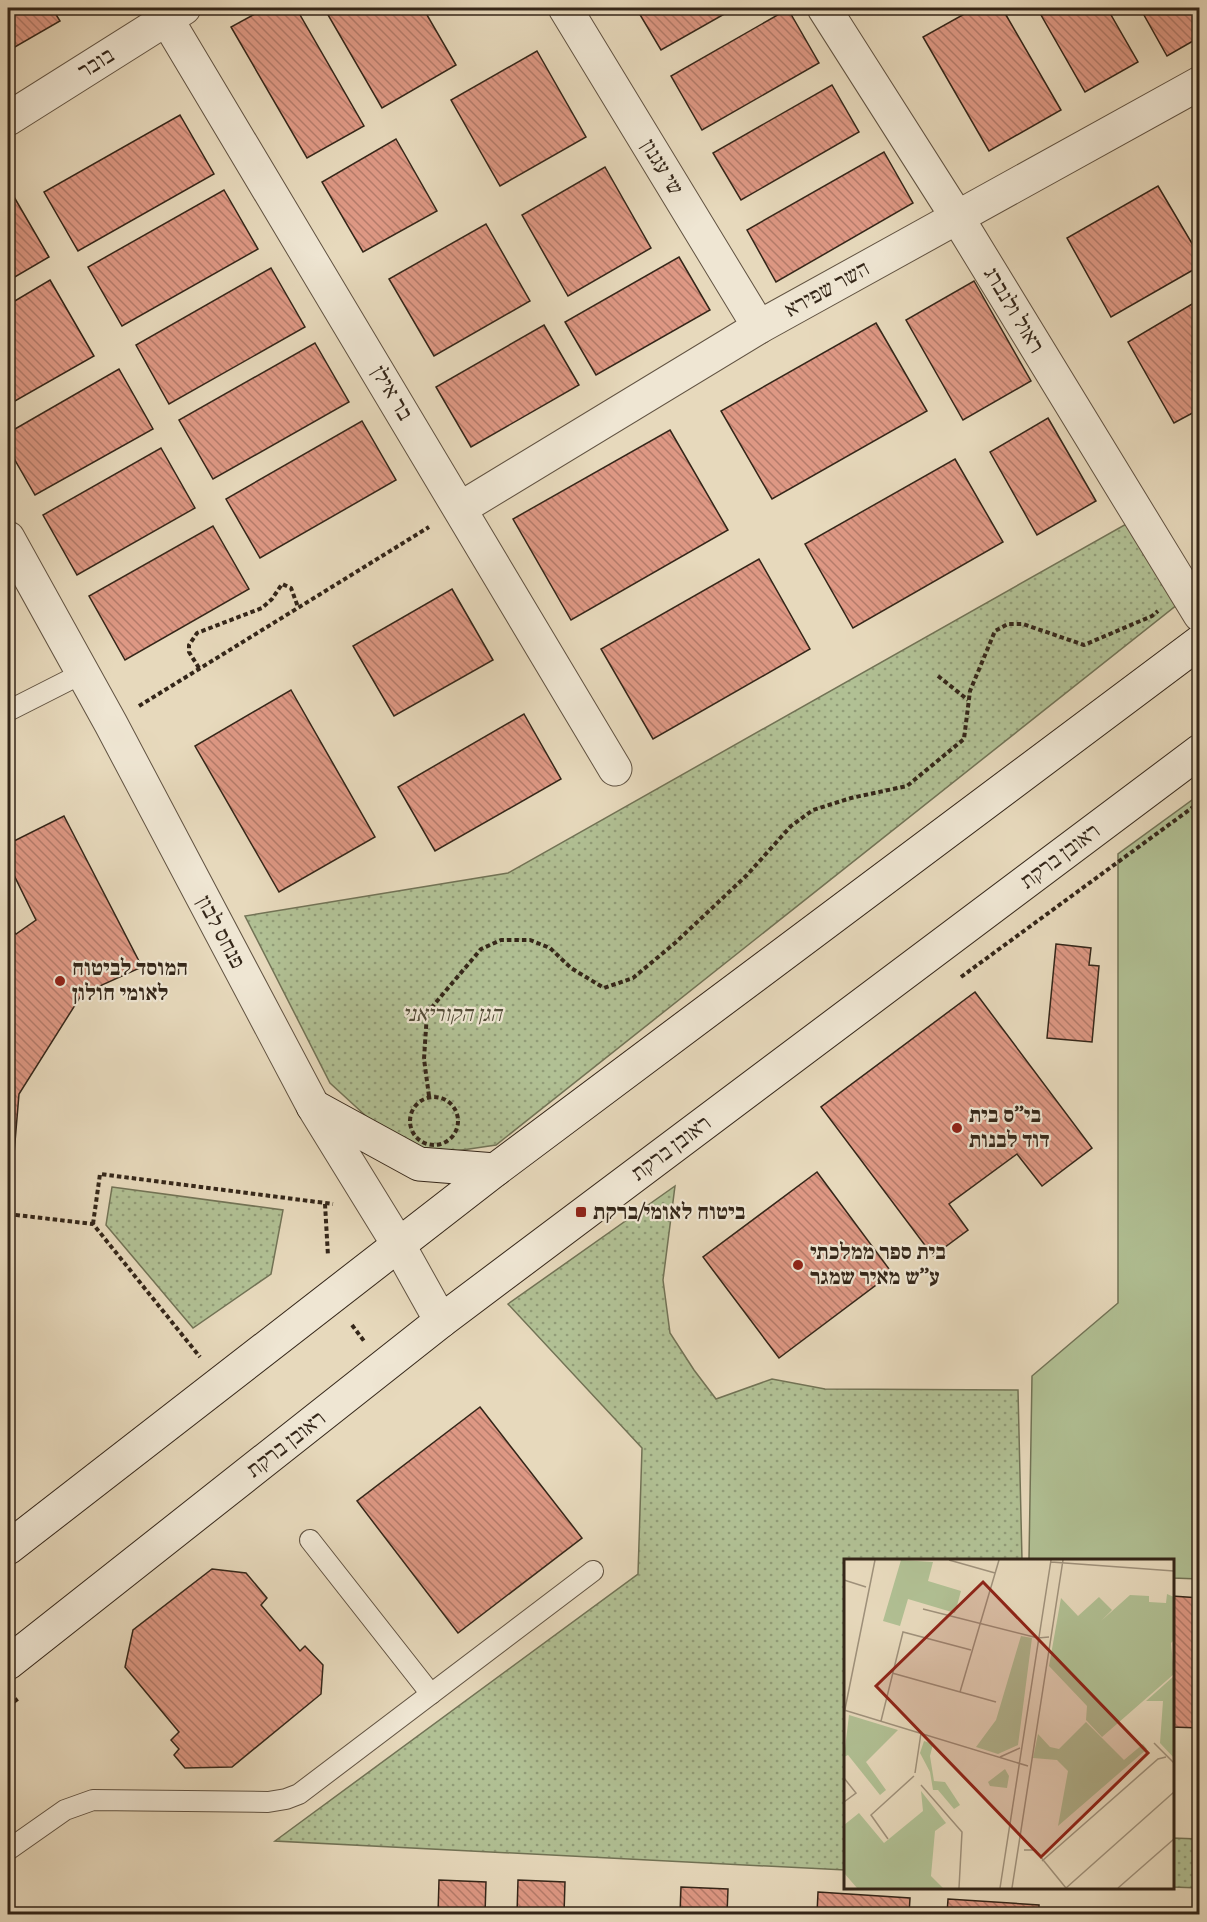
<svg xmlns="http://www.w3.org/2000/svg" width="1207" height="1922" font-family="'IM FELL French Canon','Frank Ruhl Libre',serif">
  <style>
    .grass { fill: url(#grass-dots); stroke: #727356; stroke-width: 1.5 }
    .garden { fill: #b1c094; stroke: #727356; stroke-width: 1.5 }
    .building { fill: url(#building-back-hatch); stroke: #342619; stroke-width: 1.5 }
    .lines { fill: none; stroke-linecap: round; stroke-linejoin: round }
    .lane-casing { stroke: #615342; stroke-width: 22 }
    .street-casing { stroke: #615342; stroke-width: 35 }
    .secondary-casing { stroke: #342619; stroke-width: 35 }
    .path { stroke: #342619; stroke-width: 4; stroke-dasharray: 4.5 3; stroke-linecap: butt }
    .lane { stroke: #efe6d3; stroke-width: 20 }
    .street { stroke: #efe6d3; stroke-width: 33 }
    .secondary { stroke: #efe6d3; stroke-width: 33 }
    .poi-dot { fill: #8f2418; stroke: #efe6d3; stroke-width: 2 }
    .labels { text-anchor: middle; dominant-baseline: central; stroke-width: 4.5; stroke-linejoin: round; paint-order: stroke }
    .street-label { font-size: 22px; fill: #342619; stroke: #efe6d3 }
    .poi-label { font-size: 22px; font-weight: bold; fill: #342619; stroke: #efe6d3; text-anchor: start }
    .park-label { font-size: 22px; font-style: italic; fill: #534c38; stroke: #efe6d3 }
    .inset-road { fill: none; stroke: #9f917b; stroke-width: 1.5 }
    .view { fill: #8f2418; fill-opacity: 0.15; stroke: #8f2418; stroke-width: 3 }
    .inset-edge { fill: none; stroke: #342619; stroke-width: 3 }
  </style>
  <defs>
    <pattern id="grass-dots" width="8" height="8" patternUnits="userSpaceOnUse" patternTransform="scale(1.5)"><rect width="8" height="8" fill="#b1c094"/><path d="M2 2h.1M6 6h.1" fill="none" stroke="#919c78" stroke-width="1.8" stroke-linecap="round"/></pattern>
    <pattern id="building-back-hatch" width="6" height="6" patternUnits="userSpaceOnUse" patternTransform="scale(1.5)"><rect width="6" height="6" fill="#de9884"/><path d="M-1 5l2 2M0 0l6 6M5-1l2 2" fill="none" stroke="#b57c6b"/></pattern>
  </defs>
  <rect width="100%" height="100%" fill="#e7d9bc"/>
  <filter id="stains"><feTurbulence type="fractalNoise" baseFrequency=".00333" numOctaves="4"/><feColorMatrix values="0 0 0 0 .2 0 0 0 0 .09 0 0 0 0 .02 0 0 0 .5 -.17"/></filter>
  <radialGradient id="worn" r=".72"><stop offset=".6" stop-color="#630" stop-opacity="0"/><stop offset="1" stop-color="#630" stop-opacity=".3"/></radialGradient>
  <g class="grass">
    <polygon points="1128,523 1178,604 496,1145 449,1152 408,1145 367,1117 330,1083 245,916 508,873"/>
    <polygon points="675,1186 663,1280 670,1333 694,1370 716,1399 772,1379 825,1389 1018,1390 1022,1560 846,1560 845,1870 275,1841 638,1574 642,1448 508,1304"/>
    <polygon points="112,1187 283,1210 271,1274 193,1328 106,1225"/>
    <polygon points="1172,1838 1199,1839 1199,1888 1173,1887"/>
  </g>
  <polygon class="garden" points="1199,795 1199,1579 1173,1578 1172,1560 1029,1560 1032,1376 1118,1303 1118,854"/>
  <g class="building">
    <polygon points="8,8 52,8 60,21 8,51"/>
    <polygon points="266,8 296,8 364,126 307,158 231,27"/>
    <polygon points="324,8 423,8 456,65 382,108"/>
    <polygon points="636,8 735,8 661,50"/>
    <polygon points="975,8 1002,8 1061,110 989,151 923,37"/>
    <polygon points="1037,8 1107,8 1138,62 1085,92"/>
    <polygon points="1140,8 1200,8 1200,37 1167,56"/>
    <polygon points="788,9 819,63 702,130 671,76"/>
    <polygon points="537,51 586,137 500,186 451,100"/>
    <polygon points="832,85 859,132 741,200 713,153"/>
    <polygon points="180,115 214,174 78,251 44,192"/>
    <polygon points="396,139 437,211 363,252 322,182"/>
    <polygon points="884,152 913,203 776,282 747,230"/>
    <polygon points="605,167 651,248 568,296 522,215"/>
    <polygon points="1158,186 1200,257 1200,266 1111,317 1067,238"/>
    <polygon points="10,190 49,257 8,281 8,192"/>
    <polygon points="224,190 258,249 122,326 88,267"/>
    <polygon points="486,224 530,301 434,356 389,279"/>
    <polygon points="679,257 710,310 596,375 565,322"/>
    <polygon points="271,268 305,327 169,404 136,345"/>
    <polygon points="50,280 94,356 8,405 8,305"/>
    <polygon points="974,281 1031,381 963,420 906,320"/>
    <polygon points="1192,304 1200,317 1200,409 1174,423 1128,342"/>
    <polygon points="876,323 927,411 772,499 721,411"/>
    <polygon points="544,325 579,385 471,447 436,387"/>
    <polygon points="315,343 349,402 213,479 179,420"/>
    <polygon points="119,369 153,429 35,495 8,448 8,433"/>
    <polygon points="1048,418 1096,501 1037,535 990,452"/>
    <polygon points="362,421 396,480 260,558 226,499"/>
    <polygon points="670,430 728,530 571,620 513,519"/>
    <polygon points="161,448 195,508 77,575 43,515"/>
    <polygon points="955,459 1003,542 853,628 805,544"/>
    <polygon points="213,526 249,589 125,660 89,596"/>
    <polygon points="759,559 810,649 653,739 601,649"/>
    <polygon points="452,589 493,660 394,716 353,646"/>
    <polygon points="291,690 375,837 279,892 195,746"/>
    <polygon points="524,714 561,779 435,851 398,787"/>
    <polygon points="64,816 142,967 82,994 19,1094 13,1166 8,1165 8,926 16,934 36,920 8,863 8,844"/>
    <polygon points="1056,944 1091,948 1089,965 1099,966 1092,1042 1047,1038"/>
    <polygon points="975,992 1092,1148 1042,1186 1017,1154 949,1204 968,1230 933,1256 821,1107"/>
    <polygon points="817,1172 892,1273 779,1358 703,1257"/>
    <polygon points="480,1407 582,1538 458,1633 357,1501"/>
    <polygon points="212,1569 246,1573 267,1598 261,1605 300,1651 305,1646 323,1665 321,1694 232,1767 185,1768 174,1755 179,1749 171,1740 179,1732 125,1667 133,1630"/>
    <polygon points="1172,1596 1200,1598 1200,1728 1172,1727"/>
    <polygon points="439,1880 486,1882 485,1914 438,1914"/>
    <polygon points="518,1880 565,1882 564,1914 517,1914"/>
    <polygon points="681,1887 728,1889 727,1914 680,1914"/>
    <polygon points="818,1892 910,1898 909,1914 817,1914"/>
    <polygon points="948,1899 1039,1905 1039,1914 947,1914"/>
    <polygon points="1082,1909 1129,1911 1129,1914 1082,1914"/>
  </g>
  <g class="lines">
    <g class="lane-casing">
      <g id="lane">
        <polyline points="8,711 83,673"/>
        <polyline points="310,1540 431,1694"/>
        <polyline points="8,1850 65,1810 93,1800 268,1802 286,1799 299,1794 593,1571"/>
      </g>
    </g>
    <g class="street-casing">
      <g id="street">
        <polyline points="565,8 759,327"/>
        <polyline points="824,8 957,217 1200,615"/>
        <polyline points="166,18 615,769"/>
        <polyline points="8,119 184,8"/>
        <polyline points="461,508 759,327 1200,83"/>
        <polyline points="8,538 111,724 313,1106 398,1244 441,1321"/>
      </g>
    </g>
    <g class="secondary-casing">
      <g id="secondary">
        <polyline points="313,1106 419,1164 495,1170"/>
        <polyline points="8,1548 495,1170 1200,642"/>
        <polyline points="8,1663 441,1321 1200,751"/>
      </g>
    </g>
    <g class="path">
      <polyline points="199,668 189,652 189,645 197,633 262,608 272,599 282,584 291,588 298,607"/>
      <polyline points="938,676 968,700"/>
      <polyline points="139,706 429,527"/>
      <polyline points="961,977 1200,802"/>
      <polyline points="429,1096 424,1059 427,1013 481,949 501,940 530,940 550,948 571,968 604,988 633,978 675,943 747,875 791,826 813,810 851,798 907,786 964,739 970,691 995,631 1008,624 1023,624 1084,645 1152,616 1158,611"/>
      <circle cx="434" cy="1121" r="24"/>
      <polyline points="325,1204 328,1256"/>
      <polyline points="8,1214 93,1224 200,1357"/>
      <polyline points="93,1224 100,1174 333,1204"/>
      <polyline points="352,1325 364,1341"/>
      <polyline points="8,1706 19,1698"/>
    </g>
    <use href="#lane" class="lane"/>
    <use href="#street" class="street"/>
    <use href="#secondary" class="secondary"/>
  </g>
  <g class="poi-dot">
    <circle cx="60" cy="981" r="6"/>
    <circle cx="957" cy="1128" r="6"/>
    <rect x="575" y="1206" width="12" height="12" rx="3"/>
    <circle cx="798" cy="1265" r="6"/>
  </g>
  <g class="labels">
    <g class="street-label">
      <text transform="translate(96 63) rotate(-32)">בובר</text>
      <text transform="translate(662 167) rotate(59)">שי עגנון</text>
      <text transform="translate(827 289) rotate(-29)">השר שפירא</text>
      <text transform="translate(1014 310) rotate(59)">ראול ולנברג</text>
      <text transform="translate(392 393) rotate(59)">בר אילן</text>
      <text transform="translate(1060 856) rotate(-37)">ראובן ברקת</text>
      <text transform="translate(221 932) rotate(62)">פנחס לבון</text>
      <text transform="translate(671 1148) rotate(-37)">ראובן ברקת</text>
      <text transform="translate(286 1444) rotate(-38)">ראובן ברקת</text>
    </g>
    <g class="poi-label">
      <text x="72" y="968">המוסד לביטוח<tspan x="72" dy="25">לאומי חולון</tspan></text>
      <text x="969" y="1115">בי''ס בית<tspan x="969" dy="25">דוד לבנות</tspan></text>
      <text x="593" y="1212">ביטוח לאומי/ברקת</text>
      <text x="810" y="1252">בית ספר ממלכתי<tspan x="810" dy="25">ע’’ש מאיר שמגר</tspan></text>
    </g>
    <g class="park-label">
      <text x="452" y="1014">הגן הקוריאני</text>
    </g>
  </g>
  <g transform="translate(844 1559)">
    <rect width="330" height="330" fill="#e7d9bc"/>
    <path d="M57 1 89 3 84 22 117 32 111 54 64 40 56 67 39 62ZM177 77 188 79 174 186 154 195 132 188 152 161ZM330 117V199L316 184 319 142H302ZM5 156 54 171 22 203 42 231 36 236 4 196 0 198ZM242 163 280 201 299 185 303 190 214 267 224 212 213 201 189 199 194 175 206 188 215 190ZM80 182 89 185 86 197 90 222 101 223 116 246 110 250 94 231H89L86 213 76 194ZM161 210 165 217 163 229 146 227 144 223ZM77 232 102 264 91 272 87 317 99 329H13L0 314V266L15 254 40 284 79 252Z" fill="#b1c094"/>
    <path d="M323 35 330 38V81L327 84 330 115 258 178 242 161 243 147 205 107 217 39 234 57 255 38 268 51 257 62 286 36 305 37V43L322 44ZM59 270 67 280 51 293 43 283Z" fill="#b1c094"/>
    <path class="inset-road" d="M105 1 151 14M207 3 330 12M0 21 22 28M79 50 194 79 205 78M48 114 152 143M116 133 155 1M0 151 184 207M0 155 31 1M37 162 59 73 127 91M310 184 330 204M156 198 176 189M71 214 77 174M0 219 12 234 0 243M77 226 118 273 115 329M44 280 27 256 70 217M180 291H191L222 329M198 302 314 200 322 198M156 329 207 1M168 329 219 1M222 329 330 233M274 329 330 280"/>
    <path class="view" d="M139 23 304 194 197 298 32 127Z"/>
    <rect width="330" height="330" class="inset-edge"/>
  </g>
  <rect width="1207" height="1922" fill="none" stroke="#e7d9bc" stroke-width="30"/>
  <rect x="9" y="9" width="1189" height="1904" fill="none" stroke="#342619" stroke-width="3"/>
  <rect x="15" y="15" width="1177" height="1892" fill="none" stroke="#342619" stroke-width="1.5"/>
  <rect width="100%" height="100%" filter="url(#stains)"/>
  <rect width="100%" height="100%" fill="url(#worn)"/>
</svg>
